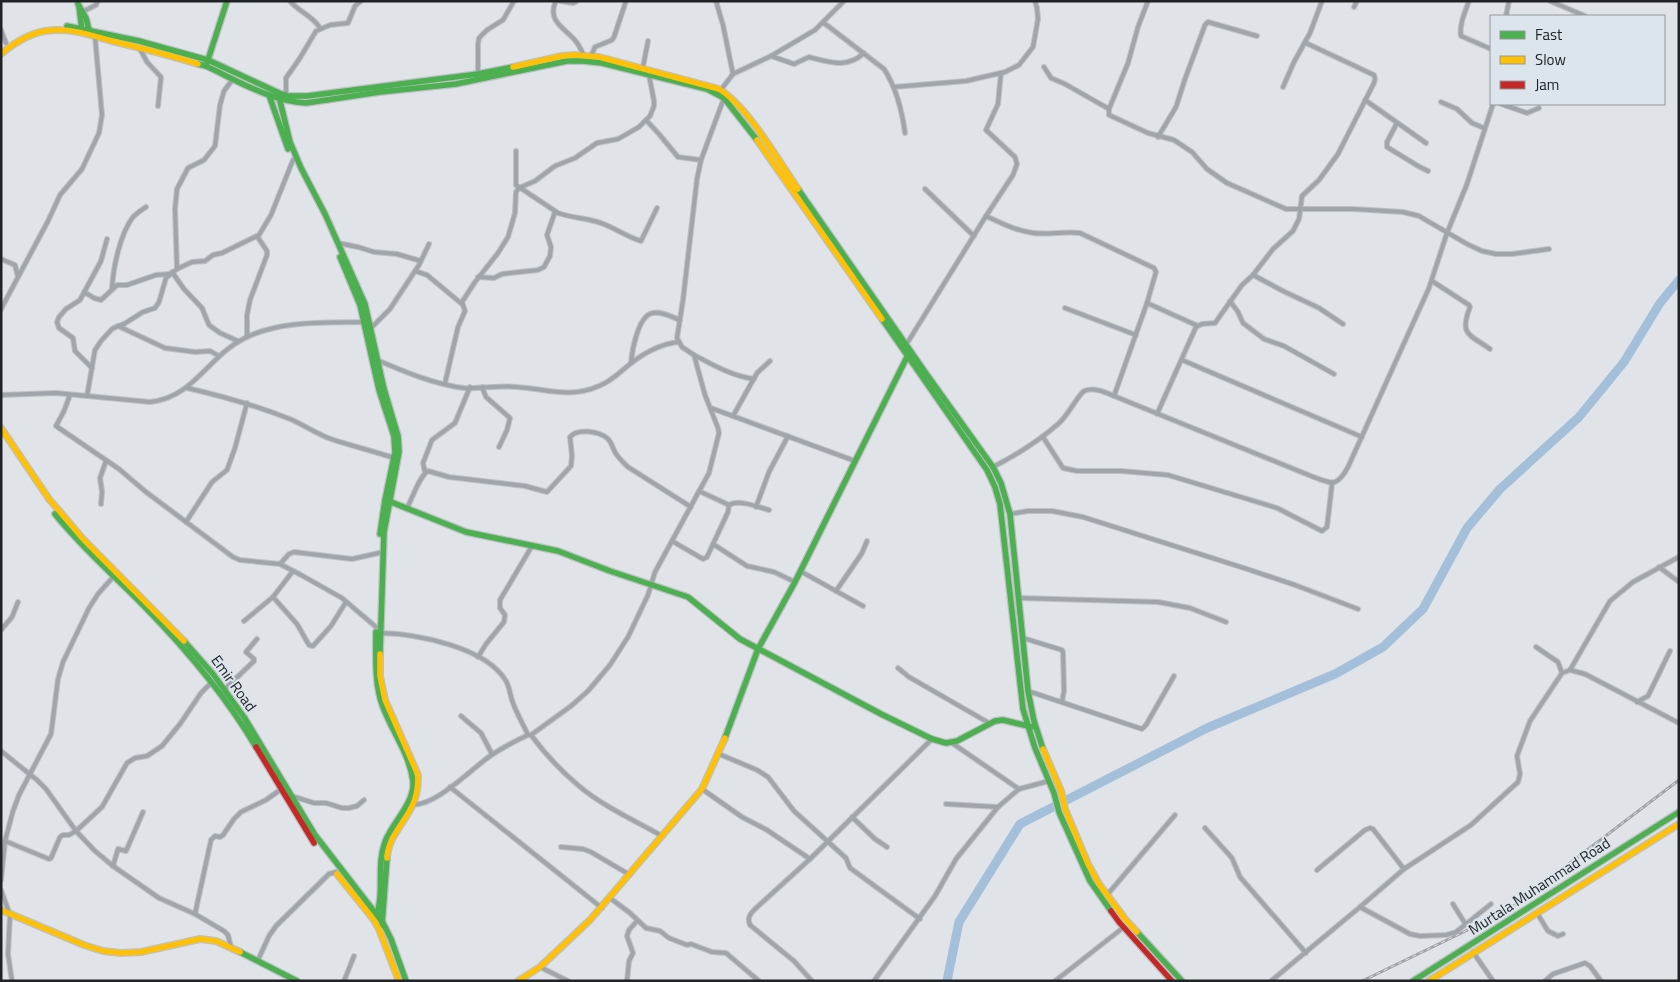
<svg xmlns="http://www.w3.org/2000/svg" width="1680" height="982" font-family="'Titillium Web',sans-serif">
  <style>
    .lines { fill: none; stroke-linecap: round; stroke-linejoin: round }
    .river { stroke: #a4bfd9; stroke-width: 9 }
    .street-casing { stroke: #bec1c4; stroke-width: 6 }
    .fast-casing { stroke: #bec1c4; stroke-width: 8 }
    .slow-casing { stroke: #bec1c4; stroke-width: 8 }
    .jam-casing { stroke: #bec1c4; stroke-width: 8 }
    .street { stroke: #9fa5ab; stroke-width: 4 }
    .fast { stroke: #4caf50; stroke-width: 5.5 }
    .slow { stroke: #ffc107; stroke-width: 5.5 }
    .jam { stroke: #c62828; stroke-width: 5.5 }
    .rail-casing { stroke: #a0a4a8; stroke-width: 3 }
    .rail { stroke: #dce4ec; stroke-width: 1; stroke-dasharray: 4; stroke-linecap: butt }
    .labels { text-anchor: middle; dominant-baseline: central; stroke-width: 4; stroke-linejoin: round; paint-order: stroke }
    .street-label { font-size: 15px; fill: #202326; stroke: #dce4ec }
  </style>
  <rect width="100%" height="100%" fill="#e0e4e8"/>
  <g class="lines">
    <polyline class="river" points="947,981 959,922 1020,824 1207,728 1335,674 1383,647 1423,609 1467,528 1500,489 1579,417 1624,362 1660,303 1679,280"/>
    <g class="street-casing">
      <g id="street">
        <path d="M290 1C299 12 313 16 320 28"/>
        <path d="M556 1C547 19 562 27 573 38 578 43 581 49 584 56"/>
        <polyline points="560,1 573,3 577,1"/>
        <polyline points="716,1 723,25 733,74"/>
        <polyline points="1148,1 1138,27 1128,63 1109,109 1109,115 1148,133 1174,140 1192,152 1207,169 1227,183 1286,209 1353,209 1403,212 1419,216 1467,244 1482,251 1496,254 1512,254 1549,249"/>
        <path d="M1469 1C1465 12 1459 25 1461 36L1491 49"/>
        <polyline points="1550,1 1585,16"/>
        <polyline points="1354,7 1357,1"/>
        <polyline points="84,11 96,5 98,1"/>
        <polyline points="1506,16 1509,1"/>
        <path d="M824 23 884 69C897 89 902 110 905 133"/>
        <polyline points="1,30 6,43"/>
        <polyline points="140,49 147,62 161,77 158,106"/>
        <polyline points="591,56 595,47 612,40 614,37 626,1"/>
        <path d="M771 56 794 64 809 57C829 62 847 69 864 53"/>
        <polyline points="643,67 648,41"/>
        <polyline points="1044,67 1051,78 1065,84 1109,109"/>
        <polyline points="478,74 478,44 479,38 487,30 503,20 514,1"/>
        <polyline points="894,87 966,81 1005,72 1019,65 1033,47 1038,19 1037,8 1035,1"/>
        <polyline points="1283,87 1294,62 1310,33 1322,1"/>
        <polyline points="720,91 733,74 771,56 815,30 844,1"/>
        <polyline points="286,95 286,78 300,58 316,31 330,25 348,23 355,6 361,1"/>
        <polyline points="1365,100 1426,143"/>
        <polyline points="1441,102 1457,109 1472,123 1484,128"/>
        <polyline points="1501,104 1527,113 1539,108"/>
        <polyline points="646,120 659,134 678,157 701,160"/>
        <polyline points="1397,123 1387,142 1387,147 1418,166 1428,171"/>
        <polyline points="1158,137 1176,107 1185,79 1205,25 1208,22 1257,36"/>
        <path d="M516 151V185L558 213C572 218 587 218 601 223 615 228 627 237 641 241L657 208"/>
        <polyline points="925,189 974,236"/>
        <path d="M986 216C1001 223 1017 231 1033 233 1049 235 1065 231 1080 233L1154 268 1156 272 1147 303 1114 396"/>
        <polyline points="338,243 358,247 374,252 397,254 421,261"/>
        <polyline points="1,259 15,265 18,277"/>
        <polyline points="177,269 175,209 177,189 188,168 204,160 215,146 220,105 224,91 233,79"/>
        <polyline points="415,271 427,275 462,304"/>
        <polyline points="172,272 184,289 202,308 209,325 220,333 238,341"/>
        <polyline points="1253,275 1283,291 1319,308 1343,324"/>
        <polyline points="478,277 494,278 502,274 538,270 544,267 550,256 551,247 547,235 555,212"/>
        <path d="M1432 281 1469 305 1470 307C1459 335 1469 334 1490 349"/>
        <path d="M112 289C113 268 120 234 133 217 137 213 141 210 146 207"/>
        <polyline points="84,292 94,298 101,300 117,285 127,285 156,275 169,274"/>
        <polyline points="1230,301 1238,312 1243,323 1264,339 1284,346 1334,374"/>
        <polyline points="1147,303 1196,325 1196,327 1157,414"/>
        <polyline points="1065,308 1136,335"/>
        <polyline points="1,309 48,221 60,195 82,169 99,133 102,115 95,37"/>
        <polyline points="118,326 165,348 195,352 210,351 219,356"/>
        <polyline points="1196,327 1202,324 1215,323 1242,285 1253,275 1273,249 1293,231 1299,219 1302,196 1319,180 1338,154 1374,83 1375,79 1374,75 1306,43"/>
        <polyline points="371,328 390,309 419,265 429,244"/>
        <polyline points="247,337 247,315 250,300 267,255 267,251 257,236"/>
        <polyline points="906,345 986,216 1013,175 1017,164 1015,157 986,130 998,104 1001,73"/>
        <path d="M694 355C713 365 732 376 754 379"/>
        <path d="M377 360C403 371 435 385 464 388 482 389 499 385 517 387 547 389 569 399 599 386 612 381 620 372 630 364 644 353 661 344 678 342"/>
        <polyline points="1182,360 1362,437"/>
        <path d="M631 363C632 351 638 315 653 313 661 311 672 317 680 320"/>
        <polyline points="92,368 75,351 73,338 59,328 57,322 59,317 66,309 80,300 101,261 107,239"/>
        <polyline points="445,383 458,327 465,311 462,302 475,282 498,253 508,237 515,213 516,192 519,188 535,181 555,166 575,158 597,143 618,139 639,127 650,116 654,106 654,101 649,75"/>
        <polyline points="482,387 486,397 510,418 507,430 499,447"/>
        <path d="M187 388C222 396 257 406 290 419 304 425 317 434 331 439 352 446 373 451 394 458"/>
        <path d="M1 395 56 393 150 402C193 398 208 357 243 339 279 320 325 323 364 322"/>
        <polyline points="70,395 64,411 56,426 119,469 146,492 233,557 240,560 280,564 301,575 342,598 376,627"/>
        <polyline points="87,396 95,350 101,341 112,329 118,326 124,324 143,312 155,308 159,302 166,278 177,269 192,262 205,261 213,255 222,253 259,235 271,215 293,160"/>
        <polyline points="711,408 855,461"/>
        <polyline points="733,416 757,373 770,361"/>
        <polyline points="1043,437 1063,468 1077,471 1121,471 1168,475 1277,508 1322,531 1327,527 1332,484"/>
        <path d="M993 467C1016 455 1039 441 1058 424 1067 417 1078 395 1084 391 1094 387 1105 392 1114 396L1311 476C1331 483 1336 489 1348 467L1429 288 1447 233 1467 184 1493 104"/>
        <polyline points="425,472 423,463 432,440 455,423 470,387"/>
        <polyline points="101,504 102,492 100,478 106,461"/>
        <path d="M729 505C739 499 758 507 769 510"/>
        <polyline points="756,507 769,472 788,436"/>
        <path d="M407 508C412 499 420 475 428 471L449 477 525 486 547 492 571 466 572 456 570 437C577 428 598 431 607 438 612 442 612 447 615 452 618 458 623 462 628 467L691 507"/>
        <polyline points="1010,514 1028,511 1052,511 1083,517 1247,569 1295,585 1358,609"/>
        <polyline points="186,522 212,482 227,470 235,448 247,403"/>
        <polyline points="672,541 703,559 707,557 728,512 729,505 699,491"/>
        <polyline points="713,544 747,566 774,572 795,582"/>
        <polyline points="280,564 289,554 294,552 352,559 379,553"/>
        <polyline points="1659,567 1679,582"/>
        <polyline points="800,571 863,606"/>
        <polyline points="836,591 862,553 867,541"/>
        <polyline points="273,597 297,624 309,645 313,646 331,626 346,602"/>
        <polyline points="1019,598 1158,602 1190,608 1226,622"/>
        <polyline points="244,621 273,597 293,571"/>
        <polyline points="1,630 12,617 18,602"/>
        <path d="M381 633C417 634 486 647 506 681 510 688 510 696 513 703 517 714 523 724 528 735"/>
        <polyline points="1023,638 1062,650 1063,652 1064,691 1062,702"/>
        <polyline points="1536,647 1558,662 1562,673"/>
        <polyline points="478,657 486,644 504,622 505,615 500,608 500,600 532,546"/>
        <polyline points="898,668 909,677 989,723"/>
        <polyline points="1570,670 1610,601 1633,582 1679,557"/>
        <polyline points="225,689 254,661 254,659 246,652 257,639"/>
        <polyline points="1028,691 1142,729 1146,725 1174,676"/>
        <polyline points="1637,702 1648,696 1670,651"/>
        <polyline points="461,716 481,733 492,754"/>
        <path d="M531 735C545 754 561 771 579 786 604 807 634 820 662 836"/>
        <polyline points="952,743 1019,789 1049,781"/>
        <polyline points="1,751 37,780 46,789 76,831 95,851 113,866 159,898 195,914 224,931 228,935 231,947"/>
        <polyline points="719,754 757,770 768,777 794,811 846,858 850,868 920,919"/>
        <polyline points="450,787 602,908"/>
        <polyline points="702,789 742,817 767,830 810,859"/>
        <polyline points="292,796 314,803 326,803 342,808 349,808 357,806 364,800"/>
        <polyline points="946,804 998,807 1019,789"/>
        <path d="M412 805C437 805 469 771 490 756 502 748 515 741 528 735H531L571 706 588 691 610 665 628 637 648 595 655 572 709 473 719 433 718 428 705 395 694 355 682 347 677 338 683 300 697 179 701 160 724 98"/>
        <polyline points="852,817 875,839 887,847"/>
        <polyline points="1205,828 1232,858 1240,877 1306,953"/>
        <polyline points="5,841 49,859 51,858 60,837 63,835 69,835 76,831 102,807 127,763 135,758 147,756 162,746 180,724 201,693 212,682"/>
        <polyline points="561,847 583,849 591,852 630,875"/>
        <polyline points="113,866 118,849 126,851 143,812"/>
        <polyline points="1317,870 1365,830 1370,828 1373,829 1404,869"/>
        <polyline points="1,880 5,841 13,811 19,795 51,734 58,679 63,662 89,608 98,594 114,576"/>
        <polyline points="1,890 10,915 8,954 12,981"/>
        <polyline points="1107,895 1175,815"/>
        <polyline points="610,898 630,913 646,928 660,931 669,938 687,945 691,944 712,952 726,953 759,981"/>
        <polyline points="1453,904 1466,925"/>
        <polyline points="1360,907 1410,934 1420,936 1446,935 1456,932 1491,904"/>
        <polyline points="1537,913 1548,931 1558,936 1563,934"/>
        <polyline points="195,914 211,840 215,836 220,837 223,835 234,819 241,812 266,800 280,790"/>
        <polyline points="1473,952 1493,981"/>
        <polyline points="258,960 269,936 276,926 329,874 336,872"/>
        <polyline points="540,967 568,981"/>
        <polyline points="344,981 354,956"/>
        <polyline points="627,981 629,961 633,953 627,936 629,930 637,921"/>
        <path d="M812 981 794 961 750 925C747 918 750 914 755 909L810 859 932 739"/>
        <polyline points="874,981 935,896 956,859 998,807"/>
        <polyline points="1055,981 1124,927"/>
        <polyline points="1271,981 1360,907 1404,869 1471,825 1518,782 1520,774 1517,756 1530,721 1562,673 1570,670 1585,674 1679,723"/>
        <polyline points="1545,981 1553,974 1585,963 1590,966 1601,981"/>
      </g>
    </g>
    <g class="fast-casing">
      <g id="fast">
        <polyline points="78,4 86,18 90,34"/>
        <polyline points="79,6 82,31"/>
        <polyline points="67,26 139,41 208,60"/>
        <polyline points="208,60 279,93 288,96 307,96 478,74 513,67"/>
        <polyline points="198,64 206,66 227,1"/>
        <path d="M206 66C238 81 270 101 306 103L380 92 456 84 567 61H583L602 63 707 89 724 98 757 140"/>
        <polyline points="269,95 288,149"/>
        <polyline points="279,97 290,142 301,168 325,214 365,304 384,389 398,436 399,452 384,532 380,654"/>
        <polyline points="798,189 925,372 993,467 1001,483 1010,514 1028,691 1034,721 1043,749"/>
        <polyline points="340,257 360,305 379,390 394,436 395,452 385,500 380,534"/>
        <polyline points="882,319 987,470 995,487 1000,504 1023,709 1035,748 1054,793 1059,812 1090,881 1111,911"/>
        <polyline points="386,500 466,532 558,551 610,571 688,597 740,639 881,714 932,739 946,743 957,741 995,721 1003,720 1032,727"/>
        <path d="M55 514C82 548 115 576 145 607 187 650 226 696 256 747"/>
        <path d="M376 632C376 657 374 683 383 707 392 731 410 755 413 781 415 804 392 822 385 842 376 866 385 893 376 917"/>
        <polyline points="184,641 213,674 244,717 315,835 383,923 391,939 406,981"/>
        <polyline points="725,738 758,649 795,582 909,353"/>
        <polyline points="382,925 387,858"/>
        <polyline points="1137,932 1182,981"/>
        <polyline points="240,952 297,981"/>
        <polyline points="1413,981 1679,812"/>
      </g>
    </g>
    <g class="slow-casing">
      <g id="slow">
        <path d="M1 54C14 43 28 34 45 31 68 27 90 35 112 41 141 48 170 55 198 64"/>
        <path d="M513 67 562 56 575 55 599 57 719 89C748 107 778 160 798 189"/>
        <polyline points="757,140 882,319"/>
        <polyline points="1,428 49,499 84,540 184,641"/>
        <path d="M380 654V676L385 700 418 775C418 785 417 797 412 806 404 824 388 837 387 858"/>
        <polyline points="1043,749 1061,791 1065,809 1088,864 1099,884 1125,919 1137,932"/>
        <polyline points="337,874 374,920 379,929 399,981"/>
        <polyline points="1,910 84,945 103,951 121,953 141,952 200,939 216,941 240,952"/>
        <polyline points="518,981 540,967 590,920 702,789 725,738"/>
        <polyline points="1429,981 1679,824"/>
      </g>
    </g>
    <g class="jam-casing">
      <g id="jam">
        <polyline points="256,747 314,843"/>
        <polyline points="1111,911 1119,922 1172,981"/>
      </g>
    </g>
    <use href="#street" class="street"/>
    <use href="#fast" class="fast"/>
    <use href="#slow" class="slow"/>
    <use href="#jam" class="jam"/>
    <g class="rail-casing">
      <polyline id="rail" points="1362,981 1507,911 1679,780"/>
    </g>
    <use href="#rail" class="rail"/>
  </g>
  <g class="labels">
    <g class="street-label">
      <text transform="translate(234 683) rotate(54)">Emir Road</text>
      <text transform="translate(1539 886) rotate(-33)">Murtala Muhammad Road</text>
    </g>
  </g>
  <rect width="1680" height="982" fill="none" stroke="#202326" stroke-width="5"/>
  <rect x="1490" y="15" width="175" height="90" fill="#dce4ec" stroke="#91979d"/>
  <rect x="1500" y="31" width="25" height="8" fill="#4caf50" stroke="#91979d"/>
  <text x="1535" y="40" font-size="15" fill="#202326">Fast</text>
  <rect x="1500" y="56" width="25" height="8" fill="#ffc107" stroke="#91979d"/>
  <text x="1535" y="65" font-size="15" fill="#202326">Slow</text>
  <rect x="1500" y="81" width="25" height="8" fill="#c62828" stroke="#91979d"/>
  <text x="1535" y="90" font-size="15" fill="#202326">Jam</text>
</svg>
